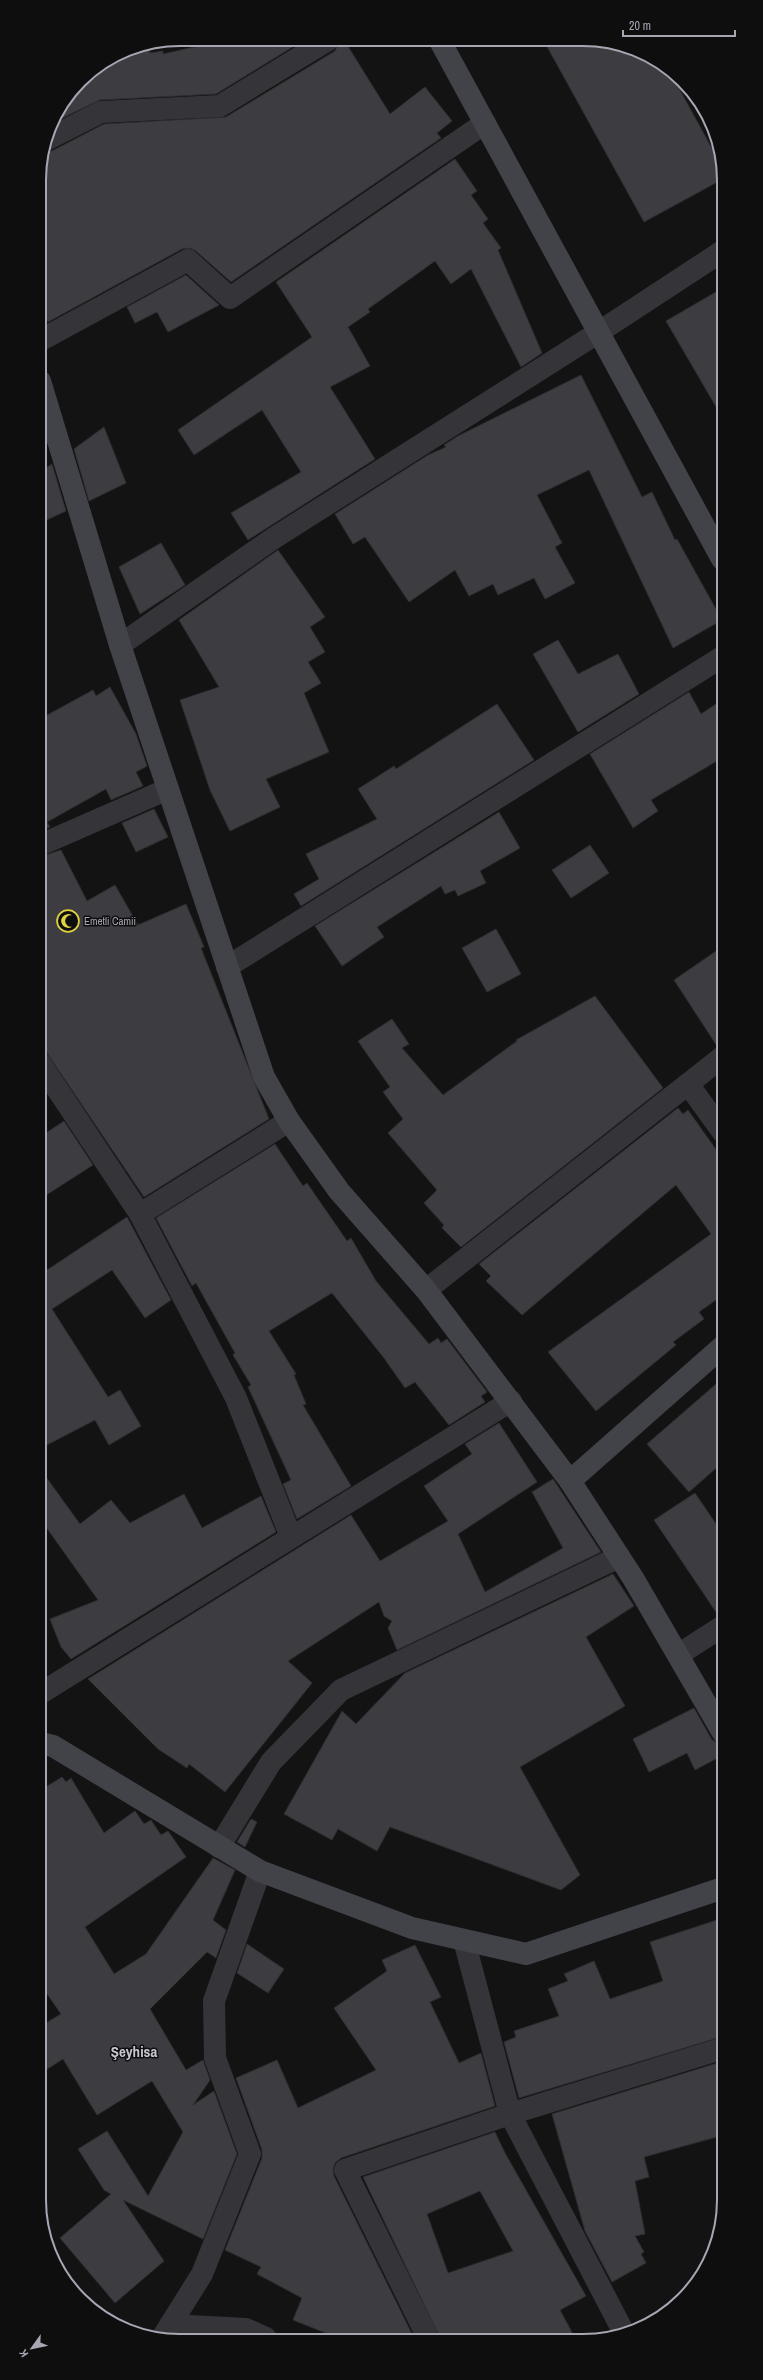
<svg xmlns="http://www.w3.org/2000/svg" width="763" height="2380" font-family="'Archivo Narrow',sans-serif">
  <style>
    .building { fill: #3d3d41; stroke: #2e2d30; fill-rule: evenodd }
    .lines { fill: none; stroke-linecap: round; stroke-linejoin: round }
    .street { stroke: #353439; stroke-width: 22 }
    .secondary { stroke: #424249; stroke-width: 22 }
    .labels { text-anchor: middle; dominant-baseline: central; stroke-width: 3; stroke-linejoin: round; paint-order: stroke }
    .poi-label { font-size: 11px; fill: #a6a7b3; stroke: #0e0e0f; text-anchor: start }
    .district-label { font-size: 15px; font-weight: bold; fill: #c6c6d0; stroke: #0e0e0f }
    .rim { fill: none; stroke: #a6a7b3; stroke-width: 2 }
  </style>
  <rect width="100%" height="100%" fill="#131314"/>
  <g class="building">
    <polygon points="217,39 304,40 216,94 100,100 52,123 81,80 126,50 148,45 150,53 163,51 163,54 212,43"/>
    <polygon points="340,40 344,40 390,114 425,87 452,121 437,133 441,138 231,282 196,251 190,248 182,249 48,322 39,303 39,171 44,152 52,151 104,124 226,117 335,51"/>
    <polygon points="544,41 611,42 653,58 669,70 721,165 721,180 644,222"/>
    <polygon points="455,159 477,191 471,195 488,219 483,223 501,248 498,250 542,353 521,367 471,269 451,284 435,261 368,309 370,312 348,327 370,366 330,387 375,459 248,540 231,513 301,472 262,410 194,455 178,430 312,337 276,282"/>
    <polygon points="186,275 219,305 168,332 157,312 135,323 127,307"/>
    <polygon points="721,289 722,325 722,417 666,321"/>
    <polygon points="581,375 642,497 652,492 675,540 677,539 722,620 673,648 589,470 537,495 562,543 555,547 575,583 545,599 534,578 498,595 493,584 469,596 455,570 409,602 365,537 353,544 335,514 428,455 446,447 444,445 458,436"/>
    <polygon points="104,427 126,483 89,501 74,449"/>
    <polygon points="52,464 66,511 40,523 40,472"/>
    <polygon points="161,543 185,585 140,614 119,567"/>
    <polygon points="278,550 325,617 310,627 325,652 308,662 321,683 304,693 329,752 266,779 280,807 230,831 210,790 180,700 219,687 179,620"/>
    <polygon points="558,640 578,674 618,654 639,694 578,732 533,654"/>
    <polygon points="110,687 136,734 147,766 136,772 143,786 111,800 106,789 47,822 50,827 40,831 40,719 93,690 96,696"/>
    <polygon points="689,692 701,714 722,700 722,758 651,800 658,811 633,828 590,754"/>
    <polygon points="497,704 534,760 301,906 294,894 319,879 306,854 377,819 358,789 394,766 396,769"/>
    <polygon points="154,809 168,837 136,852 122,823"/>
    <polygon points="499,812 520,848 480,871 486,883 458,896 455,890 445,894 441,886 377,927 384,937 342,966 315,926"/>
    <polygon points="590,845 609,873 571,898 552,870"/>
    <polygon points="61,850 87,901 115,885 138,925 186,904 204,947 201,948 269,1119 144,1197 47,1053 40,1040 40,857"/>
    <polygon points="496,929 521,974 487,992 462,948"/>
    <polygon points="722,947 722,1045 717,1046 674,980"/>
    <polygon points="595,996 663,1088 461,1247 442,1228 444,1225 424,1203 437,1190 388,1133 403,1119 383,1092 390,1087 358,1041 392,1019 409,1044 402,1048 443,1095 517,1041 516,1040"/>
    <polygon points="678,1108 683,1114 688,1110 722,1158 723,1295 699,1312 704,1319 673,1342 676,1345 596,1411 548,1352 711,1234 676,1185 522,1315 486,1281 491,1276 479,1264"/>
    <polygon points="64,1121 93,1165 40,1199 40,1137"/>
    <polygon points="275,1144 303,1186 307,1183 347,1241 351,1238 376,1281 429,1344 438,1338 441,1343 447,1339 487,1392 481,1396 485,1402 449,1425 415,1382 405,1388 384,1358 332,1293 269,1331 296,1374 294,1375 306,1404 303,1405 351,1486 297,1519 283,1484 291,1480 248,1387 251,1385 233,1355 235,1353 196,1283 192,1286 156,1218"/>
    <polygon points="127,1217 171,1300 145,1318 112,1270 52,1309 108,1397 120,1390 141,1426 109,1445 95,1420 41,1448 41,1274"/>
    <polygon points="723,1378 723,1462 689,1492 647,1444"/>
    <polygon points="499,1423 537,1482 458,1534 485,1592 563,1548 532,1492 553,1479 601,1552 397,1650 388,1628 392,1621 384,1616 379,1602 288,1661 312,1683 225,1792 189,1764 187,1768 158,1749 88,1679 351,1515 380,1561 448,1521 424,1486 472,1454 465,1444"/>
    <polygon points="41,1470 80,1524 111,1500 130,1523 184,1494 202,1528 261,1496 276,1532 71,1659 61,1647 50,1619 98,1600 41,1520"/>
    <polygon points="695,1493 723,1534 723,1614 718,1615 654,1520"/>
    <polygon points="613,1574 634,1606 586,1637 625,1706 520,1767 580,1875 561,1890 390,1827 377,1851 338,1829 332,1840 284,1814 342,1711 356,1724 405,1673"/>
    <polygon points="694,1708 712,1740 723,1745 723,1755 695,1770 687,1753 649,1772 633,1739"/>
    <polygon points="62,1777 66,1782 71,1778 104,1833 135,1811 144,1824 151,1820 161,1835 168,1831 186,1857 85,1927 114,1974 146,1954 213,1858 235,1870 213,1920 226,1930 216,1958 207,1952 150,2009 186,2070 203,2060 210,2080 193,2105 214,2091 237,2154 203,2239 123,2200 164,2261 115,2303 60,2238 111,2194 104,2190 78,2149 107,2131 148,2196 183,2132 152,2081 97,2115 63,2059 41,2073 41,2026 61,2014 41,1985 41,1790"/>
    <polygon points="251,1819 257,1822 245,1847 237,1842"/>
    <polygon points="723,1918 724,2036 519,2098 504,2042 516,2037 514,2031 559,2016 548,1989 568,1981 564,1974 594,1961 610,1999 663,1981 650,1942"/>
    <polygon points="247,1944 284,1969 268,1993 237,1973"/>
    <polygon points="415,1945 441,1997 430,2002 459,2063 481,2053 495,2106 341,2158 335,2163 333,2169 334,2176 414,2338 338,2338 293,2320 302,2298 257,2274 261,2267 225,2250 262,2158 262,2150 236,2078 277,2060 298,2108 376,2070 334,2008 387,1971 382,1960"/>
    <polygon points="724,2061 724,2135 644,2157 649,2177 635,2181 645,2234 635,2236 644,2252 641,2254 646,2263 612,2282 585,2231 552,2114"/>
    <path d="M495 2132 505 2153 586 2296 560 2310 575 2338H440L363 2177ZM480 2191 513 2251 448 2273 427 2214Z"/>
  </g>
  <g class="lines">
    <g class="street">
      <polyline points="46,140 101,112 220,106 328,40"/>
      <polyline points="39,341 188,260 230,298 485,123"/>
      <polyline points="120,645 274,538 599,332 721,252"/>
      <polyline points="40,845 168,789"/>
      <polyline points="227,967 722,657"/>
      <polyline points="40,1063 140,1214 236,1398 291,1537"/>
      <polyline points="688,1084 722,1057"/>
      <polyline points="140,1214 289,1121"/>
      <polyline points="426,1290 688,1084 722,1131"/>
      <polyline points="678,1655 723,1626"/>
      <polyline points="41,1693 511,1401"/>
      <polyline points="219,1847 271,1762 341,1690 619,1557"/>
      <polyline points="464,1940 510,2114 624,2333"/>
      <polyline points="170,2325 246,2329 266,2338"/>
      <polyline points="162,2338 202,2274 250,2154 215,2058 214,2001 260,1871"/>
      <polyline points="428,2338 345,2170 510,2114 724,2048"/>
    </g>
    <g class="secondary">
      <polyline points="440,41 722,559"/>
      <polyline points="40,381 120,645 264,1077 289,1121 339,1191 426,1290 570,1481 633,1578 723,1733"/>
      <polyline points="570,1481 723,1346"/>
      <polyline points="41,1743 53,1746 260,1871 412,1928 526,1954 723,1888"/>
    </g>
  </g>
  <defs>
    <g id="mosque-ring" transform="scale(1.15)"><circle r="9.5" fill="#0e0e0f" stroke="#dfd140" stroke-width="1.5"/><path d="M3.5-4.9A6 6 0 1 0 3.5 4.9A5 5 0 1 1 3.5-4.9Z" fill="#dfd140"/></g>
  </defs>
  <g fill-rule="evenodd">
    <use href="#mosque-ring" x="68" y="921"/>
  </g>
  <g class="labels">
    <g class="poi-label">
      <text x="84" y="921">Emetli Camii</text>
    </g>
    <g class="district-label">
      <text x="134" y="2051">Şeyhisa</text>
    </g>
  </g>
  <path d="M0 0H763V2380H0ZM180 46H583A134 134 0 0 1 717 180V2200A134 134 0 0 1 583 2334H180A134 134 0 0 1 46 2200V180A134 134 0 0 1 180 46Z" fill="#0e0e0f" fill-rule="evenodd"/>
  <path class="rim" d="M180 46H583A134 134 0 0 1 717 180V2200A134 134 0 0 1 583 2334H180A134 134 0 0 1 46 2200V180A134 134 0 0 1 180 46Z"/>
  <g transform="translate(32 2348) rotate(237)" stroke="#0e0e0f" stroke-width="3" paint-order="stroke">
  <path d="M0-3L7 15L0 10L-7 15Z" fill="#a6a7b3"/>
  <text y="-6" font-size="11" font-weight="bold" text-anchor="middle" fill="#a6a7b3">K</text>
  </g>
  <path d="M623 30v6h112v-6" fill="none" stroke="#a6a7b3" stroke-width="2"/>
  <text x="629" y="30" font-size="12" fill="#a6a7b3" stroke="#0e0e0f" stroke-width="3" paint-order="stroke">20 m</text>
</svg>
